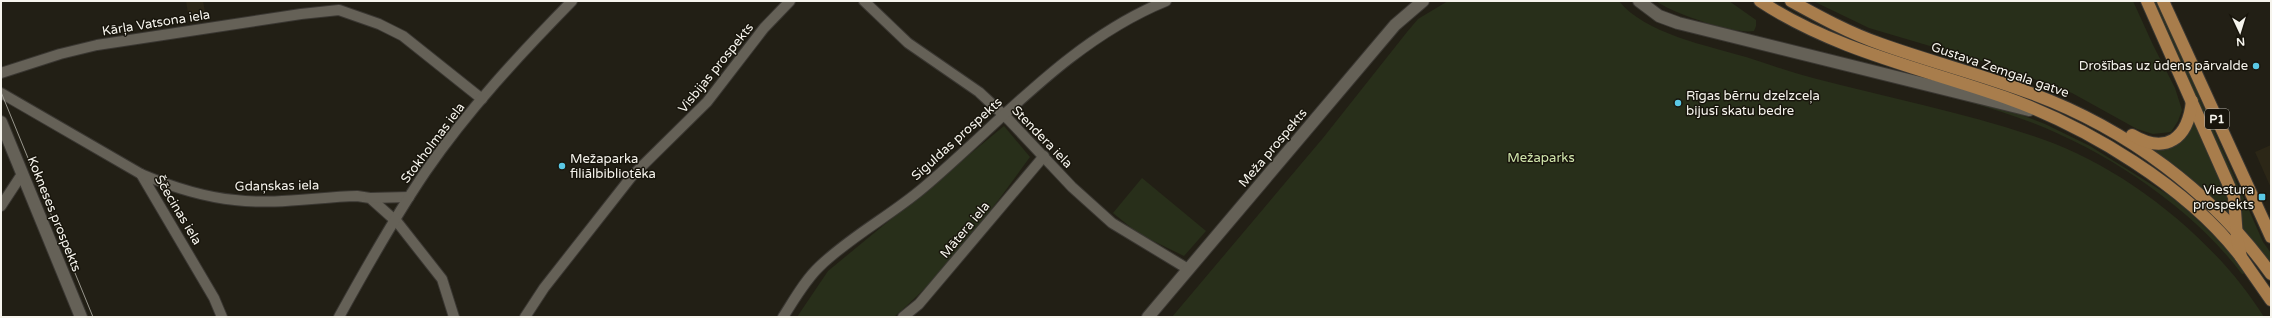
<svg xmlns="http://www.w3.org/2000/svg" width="2272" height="318" font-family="'Varela Round',sans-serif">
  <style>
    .built { fill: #2c2717 }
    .green { fill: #282f1a }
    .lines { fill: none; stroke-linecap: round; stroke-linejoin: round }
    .minor-casing { stroke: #3a3732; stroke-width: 12 }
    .tertiary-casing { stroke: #3a3732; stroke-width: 14 }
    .primary-casing { stroke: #3a3732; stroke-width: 14 }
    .minor { stroke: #656157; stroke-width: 10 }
    .tertiary { stroke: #656157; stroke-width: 12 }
    .primary { stroke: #a87d4c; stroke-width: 12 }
    .tram { stroke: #98968d; stroke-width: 1 }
    .poi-dot { fill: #5ac8e5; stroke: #18150c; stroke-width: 1.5 }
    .labels { text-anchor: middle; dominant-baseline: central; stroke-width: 3; stroke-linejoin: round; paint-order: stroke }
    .shield { fill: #18150c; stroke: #b3b1aa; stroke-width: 1 }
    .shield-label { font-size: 12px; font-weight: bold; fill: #f6f4ed }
    .street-label { font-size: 13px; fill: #f6f4ed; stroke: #18150c }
    .poi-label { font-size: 13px; fill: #f6f4ed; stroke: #18150c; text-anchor: end }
    .park-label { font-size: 13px; fill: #d1e6ac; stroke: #18150c }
  </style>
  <rect width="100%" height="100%" fill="#221f15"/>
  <g class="built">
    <polygon points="186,1 203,1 206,17 189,20"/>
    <polygon points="2271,145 2271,188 2255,152"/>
  </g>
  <g class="green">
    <path d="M1448 1H1619C1644 33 1708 46 1746 57 1768 64 1790 72 1813 78 1889 98 1967 113 2042 139 2126 168 2217 241 2264 317H1172L1323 138 1407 32 1418 19Z"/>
    <path d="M1656 1H1729L1756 20V26L1754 31C1735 35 1672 13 1656 1Z"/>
    <polygon points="1813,1 2133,1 2153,45 2175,88 2182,110 2178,121 2171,132 2153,134 2137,129 2072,93 2001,67 1869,28"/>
    <polygon points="2153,1 2157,1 2263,242 2271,253 2271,264 2242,230"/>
    <path d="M1903 83 2001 107 2045 124 2090 146 2178 201 2216 238 2247 273 2242 274C2192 208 2110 153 2033 123 1991 107 1947 96 1903 83Z"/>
    <path d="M2194 118C2203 139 2235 196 2229 216L2180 169 2148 147 2156 148Z"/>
    <path d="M1004 126 1030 157C989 213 947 272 894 317H797L828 271Z"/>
    <polygon points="1142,178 1206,231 1184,256 1139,234 1113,213"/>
  </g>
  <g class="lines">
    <g class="minor-casing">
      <g id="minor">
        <polyline points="864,1 908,43 979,92 1009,120 1072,187 1112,223 1188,269"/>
        <polyline points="1,73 60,54 97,45 301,14 339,10 379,24 403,36 482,99"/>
        <polyline points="1,93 141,174 214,298 222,317"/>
        <path d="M141 174C172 187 202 197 235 200 275 205 317 197 357 196L370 198 398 223 442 279 454 317"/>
        <polyline points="370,198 409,197"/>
        <polyline points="1,206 22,174"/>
        <path d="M339 317C366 268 394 218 426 171 468 110 520 54 572 1"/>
        <polyline points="525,317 544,288 632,176 707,102 764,28 790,1"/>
        <path d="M783 317C794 300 805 280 820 266 851 236 890 216 923 188 1001 122 1070 40 1166 1"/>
        <polyline points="903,317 919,304 1044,156"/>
      </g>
    </g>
    <g class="tertiary-casing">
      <g id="tertiary">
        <polyline points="1639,1 1659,16 1678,23 2029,110"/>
        <polyline points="1,122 81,317"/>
        <polyline points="1148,317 1395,25 1423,1"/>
      </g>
    </g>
    <g class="primary-casing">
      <g id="primary">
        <path d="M1760 1C1834 50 1921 68 2004 97 2086 126 2188 187 2241 257"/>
        <path d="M1791 1C1820 17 1849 33 1881 44 1931 62 1983 75 2033 94 2127 129 2212 192 2271 274"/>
        <polyline points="2147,1 2234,197 2237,238 2241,257 2271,300"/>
        <polyline points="2163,1 2271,237"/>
        <path d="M2132 135C2166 155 2188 139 2192 101"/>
      </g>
    </g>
    <use href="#minor" class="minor"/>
    <use href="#tertiary" class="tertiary"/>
    <use href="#primary" class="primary"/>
    <polyline class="tram" points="1,92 93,317"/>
  </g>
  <g class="poi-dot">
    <circle cx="2256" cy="66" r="4"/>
    <circle cx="1678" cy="103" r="4"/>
    <circle cx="562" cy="166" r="4"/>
    <rect x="2258" y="193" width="8" height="8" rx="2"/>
  </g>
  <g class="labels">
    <rect class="shield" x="2205" y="109" width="24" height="20" rx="3"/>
    <g class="shield-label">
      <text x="2217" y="119">P1</text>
    </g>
    <g class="street-label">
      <text transform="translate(156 23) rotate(-9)">Kārļa Vatsona iela</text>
      <text transform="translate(716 68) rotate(-51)">Visbijas prospekts</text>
      <text transform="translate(2000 70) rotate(19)">Gustava Zemgala gatve</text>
      <text transform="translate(1042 137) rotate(46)">Stendera iela</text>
      <text transform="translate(957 139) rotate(-42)">Siguldas prospekts</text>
      <text transform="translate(433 143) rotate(-53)">Stokholmas iela</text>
      <text transform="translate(1273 148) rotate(-50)">Meža prospekts</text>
      <text transform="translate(277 186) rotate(-1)">Gdaņskas iela</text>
      <text transform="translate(178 210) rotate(59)">Ščecinas iela</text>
      <text transform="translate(54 214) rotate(68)">Kokneses prospekts</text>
      <text transform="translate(965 230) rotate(-50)">Mātera iela</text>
    </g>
    <g class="poi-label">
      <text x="2248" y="66">Drošības uz ūdens pārvalde</text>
      <text x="1686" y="96" text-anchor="start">Rīgas bērnu dzelzceļa<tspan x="1686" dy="15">bijusī skatu bedre</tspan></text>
      <text x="570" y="159" text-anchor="start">Mežaparka<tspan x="570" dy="15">filiālbibliotēka</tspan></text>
      <text x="2254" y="190">Viestura<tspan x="2254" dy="15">prospekts</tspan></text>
    </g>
    <g class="park-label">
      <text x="1541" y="158">Mežaparks</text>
    </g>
  </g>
  <rect width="2272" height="318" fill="none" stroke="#f6f4ed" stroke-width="4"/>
  <g transform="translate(2240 32) rotate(176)" stroke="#18150c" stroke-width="3" paint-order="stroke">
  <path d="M0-3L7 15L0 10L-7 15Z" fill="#f6f4ed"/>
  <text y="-6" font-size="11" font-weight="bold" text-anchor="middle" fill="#f6f4ed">N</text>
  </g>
</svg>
